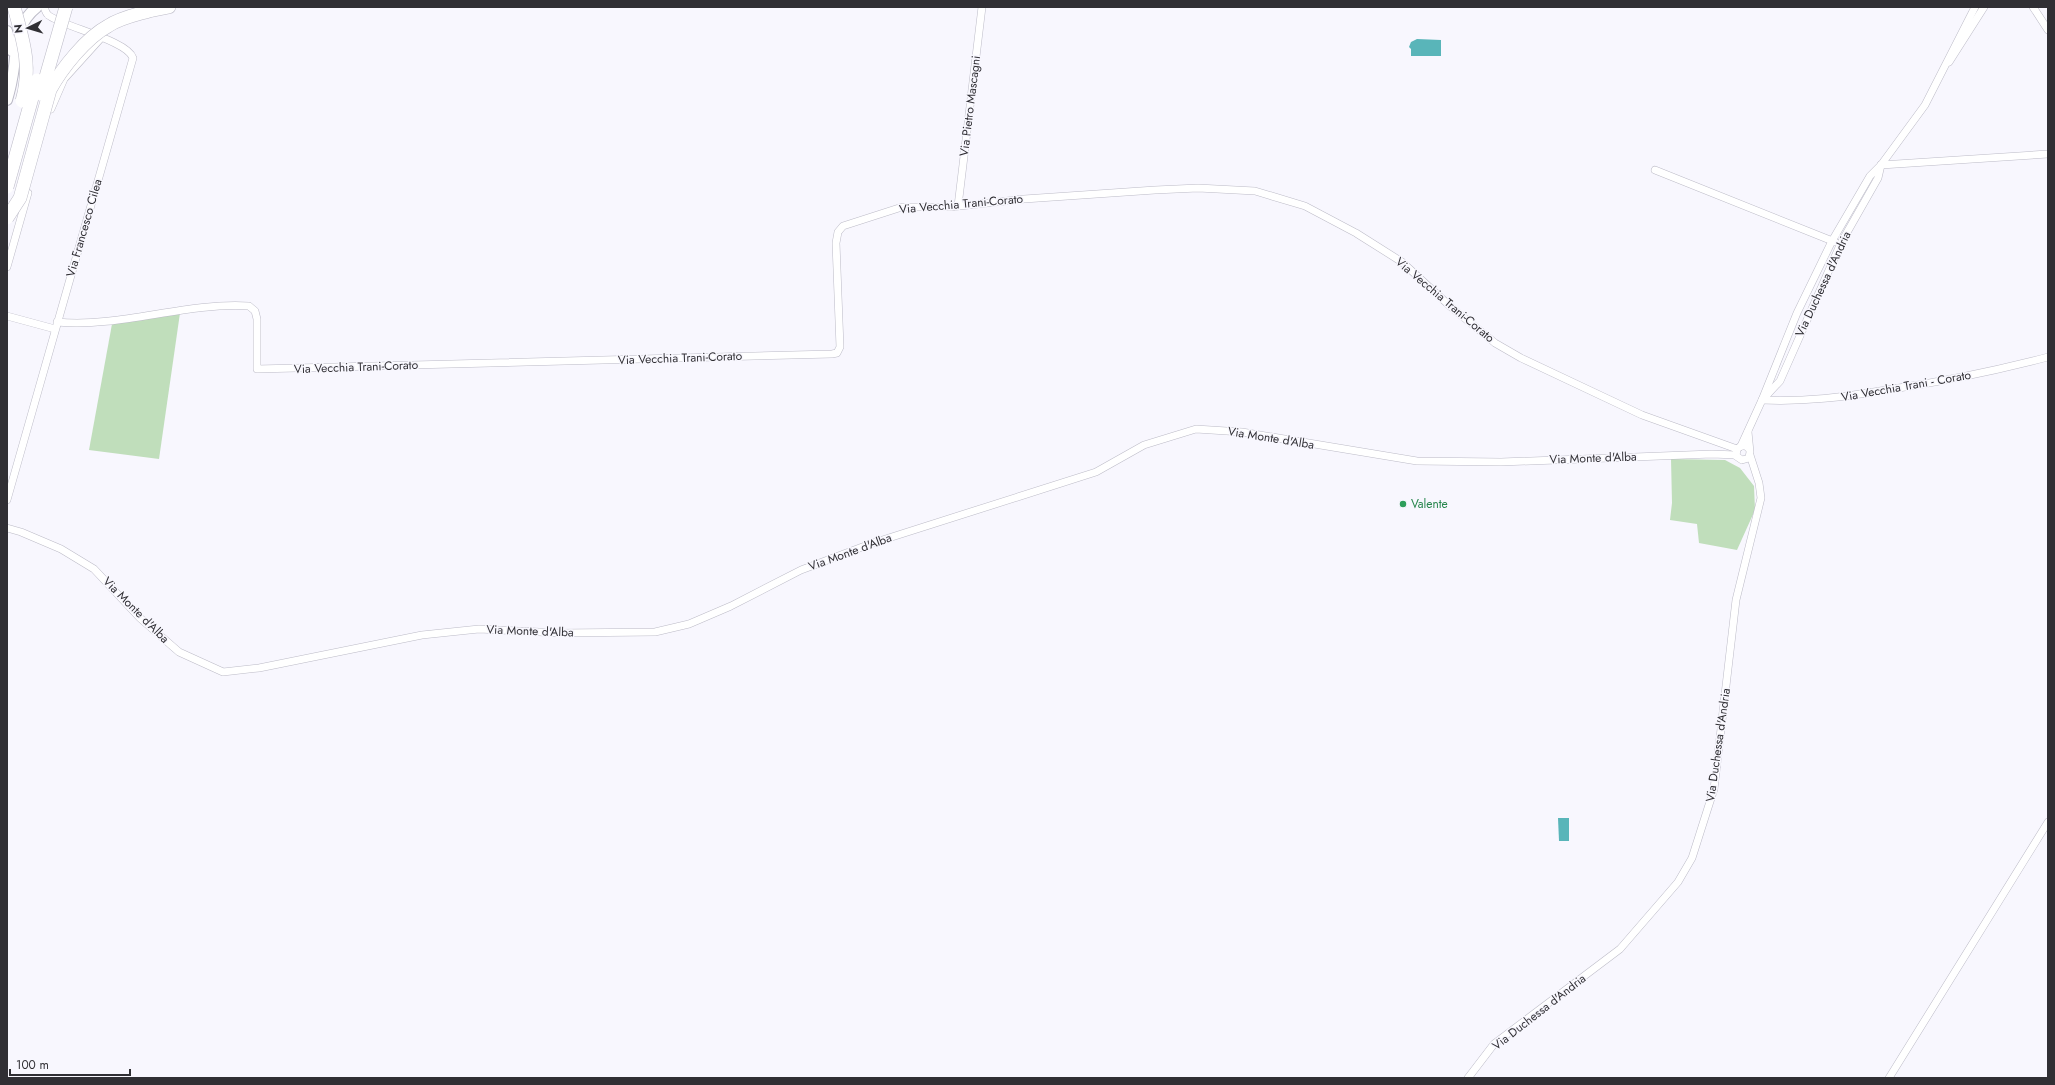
<svg xmlns="http://www.w3.org/2000/svg" width="2055" height="1085" font-family="Jost,sans-serif">
  <style>
    .green { fill: #c0debb }
    .water { fill: #59b5b9 }
    .lines { fill: none; stroke-linecap: round; stroke-linejoin: round }
    .street-casing { stroke: #bcbbc7; stroke-width: 8 }
    .secondary-casing { stroke: #bcbbc7; stroke-width: 12 }
    .highway-casing { stroke: #bcbbc7; stroke-width: 14 }
    .street { stroke: #fff; stroke-width: 7 }
    .secondary { stroke: #fff; stroke-width: 10 }
    .highway { stroke: #fff; stroke-width: 13 }
    .highway-bridge-casing { stroke: #bcbbc7; stroke-width: 14; stroke-linecap: butt }
    .highway-bridge { stroke: #fff; stroke-width: 13 }
    .leisure-dot { fill: #2e9e5b; stroke: #f8f7fe; stroke-width: 1.5 }
    .labels { text-anchor: middle; dominant-baseline: central; stroke-width: 3; stroke-linejoin: round; paint-order: stroke }
    .street-label { font-size: 12px; fill: #302f34; stroke: #f8f7fe }
    .leisure-label { font-size: 12px; fill: #27864d; stroke: #f8f7fe; text-anchor: start }
  </style>
  <rect width="100%" height="100%" fill="#f8f7fe"/>
  <g class="green">
    <polygon points="180,313 159,459 89,450 112,324"/>
    <polygon points="1671,459 1725,460 1740,468 1754,486 1755,510 1737,550 1699,543 1697,524 1670,520 1672,503"/>
  </g>
  <g class="water">
    <polygon points="1417,39 1441,40 1441,56 1411,56 1411,49 1409,47 1411,42"/>
    <polygon points="1558,818 1569,818 1569,841 1559,841"/>
  </g>
  <g class="lines">
    <g class="street-casing">
      <g id="street">
        <polyline points="2033,7 2048,30"/>
        <polyline points="1949,62 1984,7"/>
        <polyline points="51,109 64,79 102,37"/>
        <polyline points="1881,165 2048,154"/>
        <polyline points="1655,170 1835,242"/>
        <polyline points="958,206 982,7"/>
        <polyline points="7,267 28,193"/>
        <polyline points="7,316 55,329"/>
        <path d="M57 322C122 328 184 302 249 306L255 311 257 319V369L832 354 837 353 840 347 836 243 838 232 843 226 902 207H950L1024 199 1155 190 1198 188 1255 191 1305 206 1356 233 1402 262 1451 307 1495 343 1521 358 1642 415 1737 449"/>
        <polyline points="1765,397 1780,381 1841,243 1878,178 1881,165"/>
        <path d="M1762 400C1805 402 1844 397 1886 390 1941 382 1994 371 2048 357"/>
        <polyline points="1748,432 1750,452 1749,458 1742,460 1736,456 1737,449 1741,446 1746,446 1749,449"/>
        <polyline points="1741,446 1762,400 1797,313 1832,241 1870,176 1881,165 1925,105 1975,7"/>
        <path d="M7 500 133 58C127 40 63 27 48 15 46 13 45 10 44 7"/>
        <polyline points="7,528 21,532 61,549 94,569 140,618 179,652 223,672 259,668 422,635 479,629 560,633 655,632 689,624 731,606 801,570 873,543 1096,472 1144,445 1196,429 1242,432 1417,461 1501,462 1712,454 1736,455"/>
        <polyline points="1468,1078 1494,1044 1620,949 1678,882 1692,858 1714,789 1736,600 1761,498 1759,483 1750,455"/>
        <polyline points="1889,1078 2048,822"/>
      </g>
    </g>
    <g class="secondary-casing">
      <g id="secondary">
        <polyline points="7,31 12,51"/>
        <path d="M7 100C9 93 11 86 12 79 18 51 12 27 37 7"/>
      </g>
    </g>
    <g class="highway-casing">
      <polyline id="highway" points="149,11 169,7"/>
    </g>
    <use href="#street" class="street"/>
    <use href="#secondary" class="secondary"/>
    <use href="#highway" class="highway"/>
    <g class="highway-bridge-casing">
      <g id="highway-bridge">
        <path d="M14 7C23 40 32 67 22 101"/>
        <polyline points="41,94 66,7"/>
        <polyline points="7,187 37,80"/>
        <path d="M7 218 20 198 50 90C62 68 86 38 108 26 120 18 135 15 149 11"/>
      </g>
    </g>
    <use href="#highway-bridge" class="highway-bridge"/>
  </g>
  <circle class="leisure-dot" cx="1403" cy="504" r="4"/>
  <g class="labels">
    <g class="street-label">
      <text transform="translate(970 106) rotate(-83)">Via Pietro Mascagni</text>
      <text transform="translate(961 204) rotate(-5)">Via Vecchia Trani-Corato</text>
      <text transform="translate(84 228) rotate(-74)">Via Francesco Cilea</text>
      <text transform="translate(1823 284) rotate(-65)">Via Duchessa d'Andria</text>
      <text transform="translate(1445 300) rotate(40)">Via Vecchia Trani-Corato</text>
      <text transform="translate(680 358) rotate(-2)">Via Vecchia Trani-Corato</text>
      <text transform="translate(356 367) rotate(-2)">Via Vecchia Trani-Corato</text>
      <text transform="translate(1906 386) rotate(-10)">Via Vecchia Trani - Corato</text>
      <text transform="translate(1271 438) rotate(9)">Via Monte d'Alba</text>
      <text transform="translate(1593 458) rotate(-2)">Via Monte d'Alba</text>
      <text transform="translate(850 552) rotate(-20)">Via Monte d'Alba</text>
      <text transform="translate(136 610) rotate(45)">Via Monte d'Alba</text>
      <text transform="translate(530 631) rotate(2)">Via Monte d'Alba</text>
      <text transform="translate(1718 745) rotate(-82)">Via Duchessa d'Andria</text>
      <text transform="translate(1539 1012) rotate(-38)">Via Duchessa d'Andria</text>
    </g>
    <g class="leisure-label">
      <text x="1411" y="504">Valente</text>
    </g>
  </g>
  <rect width="2055" height="1085" fill="none" stroke="#302f34" stroke-width="16"/>
  <g transform="translate(28 28) rotate(265)" stroke="#f8f7fe" stroke-width="3" paint-order="stroke">
  <path d="M0-3L7 15L0 10L-7 15Z" fill="#302f34"/>
  <text y="-6" font-size="11" font-weight="bold" text-anchor="middle" fill="#302f34">N</text>
  </g>
  <path d="M10 1069v6h120v-6" fill="none" stroke="#302f34" stroke-width="2"/>
  <text x="16" y="1069" font-size="12" fill="#302f34" stroke="#f8f7fe" stroke-width="3" paint-order="stroke">100 m</text>
</svg>
